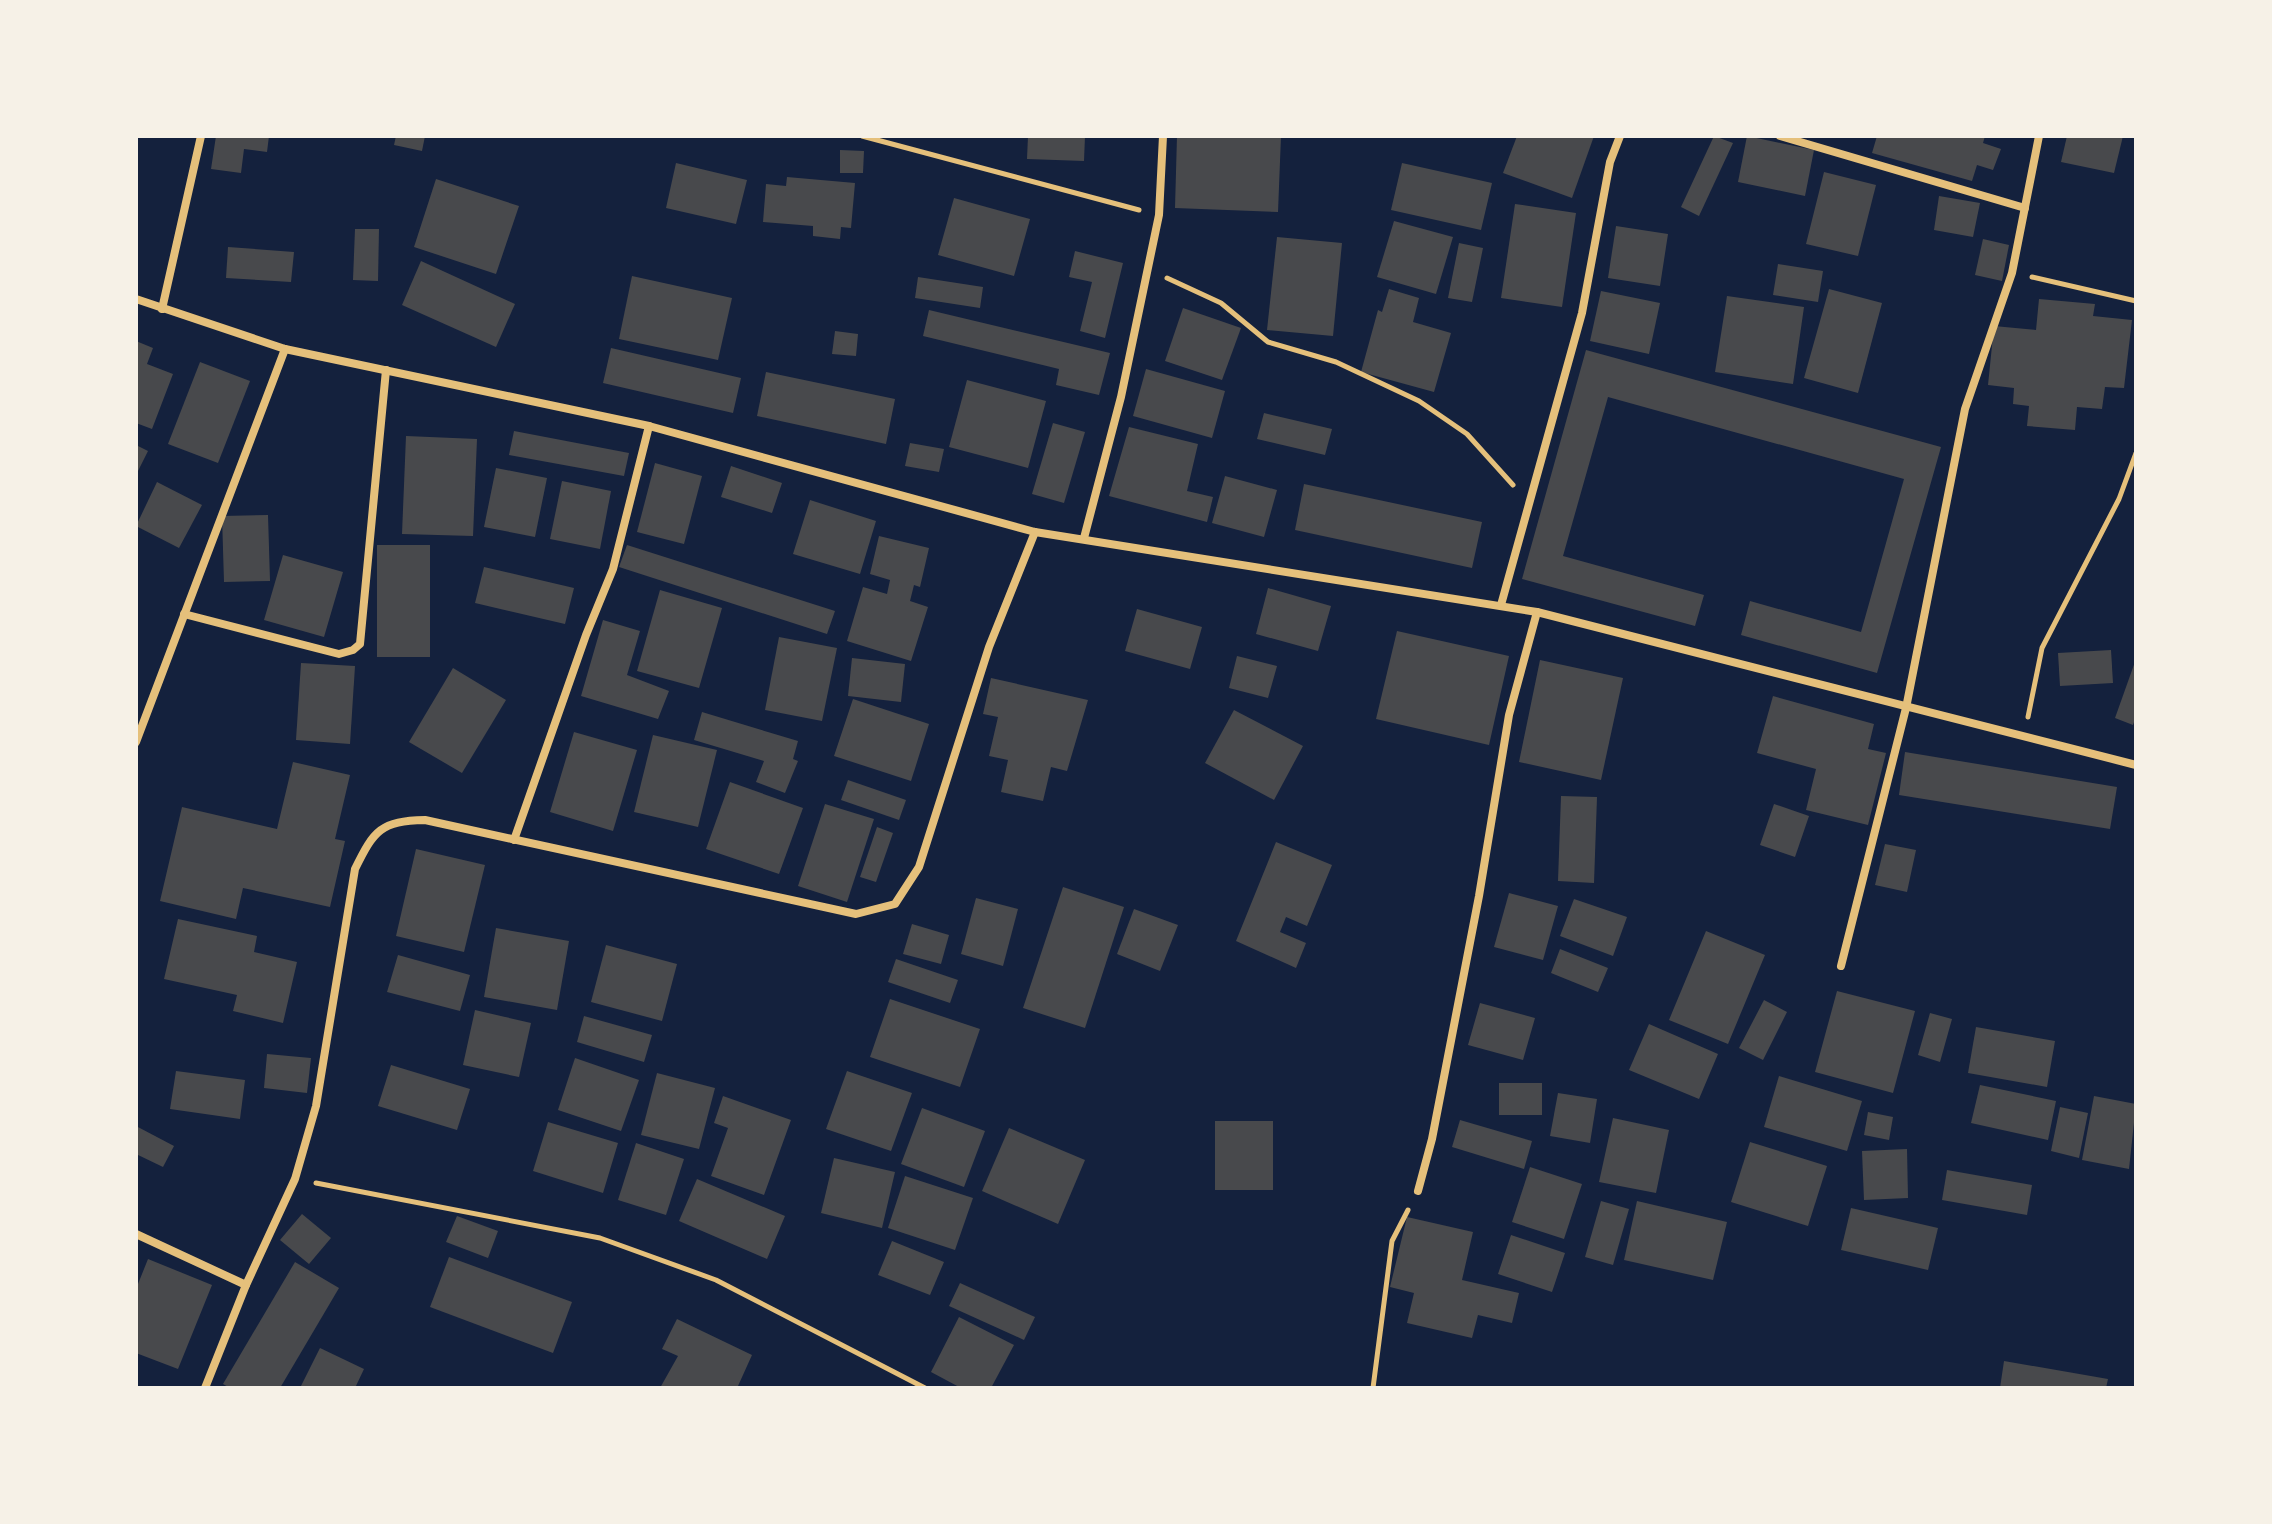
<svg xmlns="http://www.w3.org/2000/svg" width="2272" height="1524" font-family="'Work Sans',sans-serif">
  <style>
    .building { fill: #48494c }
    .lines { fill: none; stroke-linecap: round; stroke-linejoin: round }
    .path { stroke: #e5c07b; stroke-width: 5 }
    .minor { stroke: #e5c07b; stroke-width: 8 }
  </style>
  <rect width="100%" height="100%" fill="#14213d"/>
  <g class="building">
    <polygon points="216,136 269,136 267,152 244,149 241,173 211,169"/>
    <polygon points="396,136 425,136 422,151 394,145"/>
    <polygon points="1028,136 1085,136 1084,161 1027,159"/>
    <polygon points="1177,136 1281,136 1278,212 1175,208"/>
    <polygon points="1517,136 1594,136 1572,198 1503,173"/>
    <polygon points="1714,136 1733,143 1699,216 1681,207"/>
    <polygon points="1747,136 1814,150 1805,196 1738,182"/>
    <polygon points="1877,136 1985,136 1983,143 2001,149 1993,170 1977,165 1972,181 1872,153"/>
    <polygon points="2067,136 2123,136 2114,173 2061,162"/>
    <polygon points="840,150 864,151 863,173 840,173"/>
    <polygon points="676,163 747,180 736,224 666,208"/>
    <polygon points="1402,163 1492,183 1481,230 1391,210"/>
    <polygon points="1824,172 1876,185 1858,256 1806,244"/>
    <polygon points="787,177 855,183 851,228 841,227 840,239 813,236 813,226 763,222 766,184 786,186"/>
    <polygon points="436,179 519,206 496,274 414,247"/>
    <polygon points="1939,196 1980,203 1973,237 1934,230"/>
    <polygon points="954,198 1030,219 1014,276 938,255"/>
    <polygon points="1515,204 1576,213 1562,307 1501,298"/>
    <polygon points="1394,221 1453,237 1436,294 1377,277"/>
    <polygon points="1616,226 1668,234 1660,286 1608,278"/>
    <polygon points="355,229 379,229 378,281 353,280"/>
    <polygon points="1277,237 1342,243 1333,336 1267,330"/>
    <polygon points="1983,239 2009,245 2002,281 1975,275"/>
    <polygon points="1459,243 1483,248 1472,302 1448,298"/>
    <polygon points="228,247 294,252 291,282 226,278"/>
    <polygon points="1075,251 1123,263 1105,338 1080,331 1092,282 1069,277"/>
    <polygon points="421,261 515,304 496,347 402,305"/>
    <polygon points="1778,264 1823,271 1818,302 1773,295"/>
    <polygon points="632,276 732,298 718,360 619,339"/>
    <polygon points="918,277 983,287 980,308 915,298"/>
    <polygon points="1389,289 1419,298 1413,322 1451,333 1434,392 1361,372 1378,310 1382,312"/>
    <polygon points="1829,289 1882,303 1858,393 1804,378"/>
    <polygon points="1601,291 1660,303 1649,354 1590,341"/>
    <polygon points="1727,296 1804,307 1793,384 1715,372"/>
    <polygon points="2039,299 2095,304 2093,316 2132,320 2124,388 2105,387 2102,409 2077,407 2075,430 2027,426 2029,406 2013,404 2014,388 1988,385 1994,326 2036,330"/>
    <polygon points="1183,308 1241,328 1222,380 1165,361"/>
    <polygon points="929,310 1110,353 1099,395 1056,385 1059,369 923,336"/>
    <polygon points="835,331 858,334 856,356 832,354"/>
    <polygon points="136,341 153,348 147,364 173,374 152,429 136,423"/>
    <polygon points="611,348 741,378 733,413 603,383"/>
    <polygon points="1586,350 1941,447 1877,673 1741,635 1750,601 1861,632 1904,479 1608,397 1563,556 1704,595 1695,626 1522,579"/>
    <polygon points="200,362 250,381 218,463 168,444"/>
    <polygon points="1146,369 1225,391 1212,438 1133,416"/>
    <polygon points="766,372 895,399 886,444 757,416"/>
    <polygon points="967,380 1046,401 1028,468 949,447"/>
    <polygon points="1264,413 1332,429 1325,455 1257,439"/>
    <polygon points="1053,423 1085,432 1064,503 1032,494"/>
    <polygon points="1129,427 1198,444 1187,491 1213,497 1207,522 1109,496"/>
    <polygon points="514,431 629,453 624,476 509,455"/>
    <polygon points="406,436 477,439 473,536 402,534"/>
    <polygon points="910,443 944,449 939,472 905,466"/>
    <polygon points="136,445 148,451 136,475"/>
    <polygon points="655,463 702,476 684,544 637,532"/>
    <polygon points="731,466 782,483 772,513 721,497"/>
    <polygon points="496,468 547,478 535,537 484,527"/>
    <polygon points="1225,476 1277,490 1264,537 1212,523"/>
    <polygon points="562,481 611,491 600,549 550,539"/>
    <polygon points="157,482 202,505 179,548 136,526"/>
    <polygon points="1304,484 1482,522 1472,568 1295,530"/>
    <polygon points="810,500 876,521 860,574 793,554"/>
    <polygon points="268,515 270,581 224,582 222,516"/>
    <polygon points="879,536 929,548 920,587 914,585 910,601 928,607 911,661 847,641 863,587 887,594 890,580 870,574"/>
    <rect x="377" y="545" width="53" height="112"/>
    <polygon points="627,545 835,611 827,634 619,567"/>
    <polygon points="283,555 343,572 324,637 264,620"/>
    <polygon points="484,567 574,588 565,624 475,603"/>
    <polygon points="1268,588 1331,606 1318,651 1256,634"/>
    <polygon points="660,590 722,608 699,688 637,671"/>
    <polygon points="1137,609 1202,627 1190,669 1125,651"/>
    <polygon points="603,620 640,631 627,675 669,691 658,719 581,696"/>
    <polygon points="1397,631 1509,656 1489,745 1376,719"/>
    <polygon points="779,637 837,648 822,721 765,710"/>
    <polygon points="2111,650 2113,683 2060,686 2058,653"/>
    <polygon points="1237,656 1277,666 1268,698 1229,688"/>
    <polygon points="852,658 905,664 901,702 848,696"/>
    <polygon points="2136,659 2136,716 2133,725 2115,718"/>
    <polygon points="1540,660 1623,678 1601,780 1519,762"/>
    <polygon points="301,663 355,666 350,744 296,740"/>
    <polygon points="453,668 506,700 462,773 409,742"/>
    <polygon points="991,678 1088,700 1067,771 1051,767 1043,801 1001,792 1008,760 989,756 998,717 983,714"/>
    <polygon points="1773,696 1874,724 1868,749 1886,753 1868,825 1806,810 1816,769 1757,753"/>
    <polygon points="853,699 929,724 911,781 834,756"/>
    <polygon points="1234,710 1303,746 1274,800 1205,763"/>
    <polygon points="702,712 798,741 793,759 798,761 785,793 756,782 764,761 694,740"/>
    <polygon points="574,732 637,750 613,831 550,812"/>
    <polygon points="653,735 717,750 698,827 634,812"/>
    <polygon points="1905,752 2117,787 2110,829 1899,795"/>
    <polygon points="293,762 350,775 335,839 345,841 330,907 243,888 236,919 160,901 182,807 277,829"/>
    <polygon points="848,780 906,800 899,820 841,800"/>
    <polygon points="730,782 803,808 779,874 706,849"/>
    <polygon points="1561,796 1597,797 1594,883 1558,881"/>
    <polygon points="825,804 874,819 847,902 798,886"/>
    <polygon points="1774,804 1809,816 1795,857 1760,845"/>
    <polygon points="877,827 893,833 876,882 860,877"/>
    <polygon points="1276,842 1332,865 1307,926 1286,917 1280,932 1306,943 1296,968 1236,941"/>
    <polygon points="1885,844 1916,850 1907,892 1875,885"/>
    <polygon points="416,849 485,865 464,952 396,936"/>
    <polygon points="1063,887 1124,907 1085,1028 1023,1008"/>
    <polygon points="1509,893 1558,906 1543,960 1494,947"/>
    <polygon points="976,898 1018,909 1003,966 961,954"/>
    <polygon points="1574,899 1627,917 1613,956 1560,936"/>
    <polygon points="1134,909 1178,925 1160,971 1117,954"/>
    <polygon points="178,919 257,936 254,952 297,962 283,1023 233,1011 237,995 164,979"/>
    <polygon points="912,924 949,935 941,964 903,954"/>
    <polygon points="496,928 569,941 557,1010 484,997"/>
    <polygon points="1706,931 1765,955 1728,1044 1669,1020"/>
    <polygon points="606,945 677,964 662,1021 591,1002"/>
    <polygon points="1560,949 1608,968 1598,992 1551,973"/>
    <polygon points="398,955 470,975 460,1011 387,992"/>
    <polygon points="896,959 958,980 950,1003 888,982"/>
    <polygon points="1837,991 1915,1011 1893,1093 1815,1072"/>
    <polygon points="890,999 980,1029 960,1087 870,1057"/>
    <polygon points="1764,1000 1787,1012 1763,1060 1739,1048"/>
    <polygon points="1480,1003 1535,1018 1523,1060 1468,1045"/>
    <polygon points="475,1010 531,1023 519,1077 463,1065"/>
    <polygon points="1930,1013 1952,1019 1940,1062 1918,1055"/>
    <polygon points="584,1016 652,1035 644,1062 577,1042"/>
    <polygon points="1649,1024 1718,1054 1699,1099 1629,1070"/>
    <polygon points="1976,1027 2055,1041 2047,1087 1968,1073"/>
    <polygon points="267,1054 311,1058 307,1093 264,1088"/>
    <polygon points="575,1058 639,1080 621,1131 558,1110"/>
    <polygon points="391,1065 470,1089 457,1130 378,1106"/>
    <polygon points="176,1071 245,1080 240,1119 170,1109"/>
    <polygon points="847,1071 912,1093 891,1151 826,1129"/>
    <polygon points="657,1073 715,1088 699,1149 641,1135"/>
    <polygon points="1779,1076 1862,1101 1847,1151 1764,1127"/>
    <rect x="1499" y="1083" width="43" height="32"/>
    <polygon points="1980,1085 2056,1101 2048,1140 1971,1123"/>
    <polygon points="1558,1093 1597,1099 1590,1143 1550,1136"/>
    <polygon points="723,1096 791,1120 764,1195 711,1176 728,1128 714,1123"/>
    <polygon points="2094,1096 2136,1104 2129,1169 2082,1160"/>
    <polygon points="2060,1107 2088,1113 2079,1158 2051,1151"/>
    <polygon points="922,1108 985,1131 964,1187 901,1164"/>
    <polygon points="1868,1112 1893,1117 1889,1140 1864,1135"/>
    <polygon points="1613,1118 1669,1130 1656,1193 1599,1182"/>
    <polygon points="1460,1120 1532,1141 1524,1169 1452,1147"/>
    <rect x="1215" y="1121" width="58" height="69"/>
    <polygon points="548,1122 618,1143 603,1193 533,1171"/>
    <polygon points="136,1126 174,1146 163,1167 136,1154"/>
    <polygon points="1009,1128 1085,1160 1058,1224 982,1191"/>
    <polygon points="1750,1142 1827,1166 1808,1226 1731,1202"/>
    <polygon points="636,1143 684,1159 666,1215 618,1200"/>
    <polygon points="1907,1149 1908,1198 1864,1200 1862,1151"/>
    <polygon points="834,1158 895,1172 882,1228 821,1213"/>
    <polygon points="1530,1167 1582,1184 1564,1239 1512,1222"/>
    <polygon points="1947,1170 2032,1185 2027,1215 1942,1200"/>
    <polygon points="905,1176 973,1198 955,1250 888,1228"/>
    <polygon points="697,1179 785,1216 767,1259 679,1221"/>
    <polygon points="1601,1201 1629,1209 1613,1265 1585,1257"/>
    <polygon points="1637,1201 1727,1222 1713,1280 1624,1260"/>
    <polygon points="1851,1208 1938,1228 1928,1270 1841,1250"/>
    <polygon points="302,1214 331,1238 309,1264 280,1240"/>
    <polygon points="457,1216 498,1231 488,1258 446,1242"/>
    <polygon points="1407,1217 1473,1232 1462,1280 1519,1293 1512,1323 1478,1315 1472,1338 1407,1323 1414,1293 1390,1287"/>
    <polygon points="1511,1235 1565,1253 1552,1292 1498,1274"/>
    <polygon points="892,1241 944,1262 930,1295 878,1275"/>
    <polygon points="449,1257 572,1302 553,1353 430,1307"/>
    <polygon points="148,1259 212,1285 178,1369 136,1353 136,1289"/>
    <polygon points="295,1262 339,1288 280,1388 230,1388 223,1384"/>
    <polygon points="960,1283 1035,1317 1024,1340 949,1306"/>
    <polygon points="959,1317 1014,1345 991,1388 961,1388 931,1372"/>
    <polygon points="677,1319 752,1355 738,1386 660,1388 678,1356 662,1349"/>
    <polygon points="320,1348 364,1369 355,1388 300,1388"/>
    <polygon points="2004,1361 2108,1379 2106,1388 2000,1388"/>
  </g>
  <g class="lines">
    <g class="path">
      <polyline points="862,136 1139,210"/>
      <polyline points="2032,277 2136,301"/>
      <polyline points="1167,278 1221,303 1268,342 1336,362 1419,401 1467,434 1513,485"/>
      <polyline points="2028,717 2042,648 2119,499 2136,453"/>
      <polyline points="316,1183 600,1238 716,1280 925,1388"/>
      <polyline points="1373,1388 1392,1241 1408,1210"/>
    </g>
    <g class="minor">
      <polyline points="1780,136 2025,208"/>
      <polyline points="136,299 285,349 649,426 1035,532 1537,612 2136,765"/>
      <polyline points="162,309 201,136"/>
      <polyline points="1084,538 1121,397 1159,215 1163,136"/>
      <polyline points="1501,605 1582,313 1610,162 1620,136"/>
      <polyline points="184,614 339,654 353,650 360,644 386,370"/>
      <polyline points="136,742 285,349"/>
      <polyline points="514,840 586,635 613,569 649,426"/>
      <polyline points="1841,966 1906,708 1965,409 2012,273 2039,136"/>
      <polyline points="1418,1191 1432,1139 1479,896 1509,715 1537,612"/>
      <polyline points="136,1234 246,1285"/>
      <path d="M205 1388 246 1285 295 1179 316 1106 355 869C374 830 381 821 425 820L856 914 895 904 919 867 989 647 1035 532"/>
    </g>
  </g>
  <rect width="2272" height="1524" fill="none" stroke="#f6f1e7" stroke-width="276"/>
</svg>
